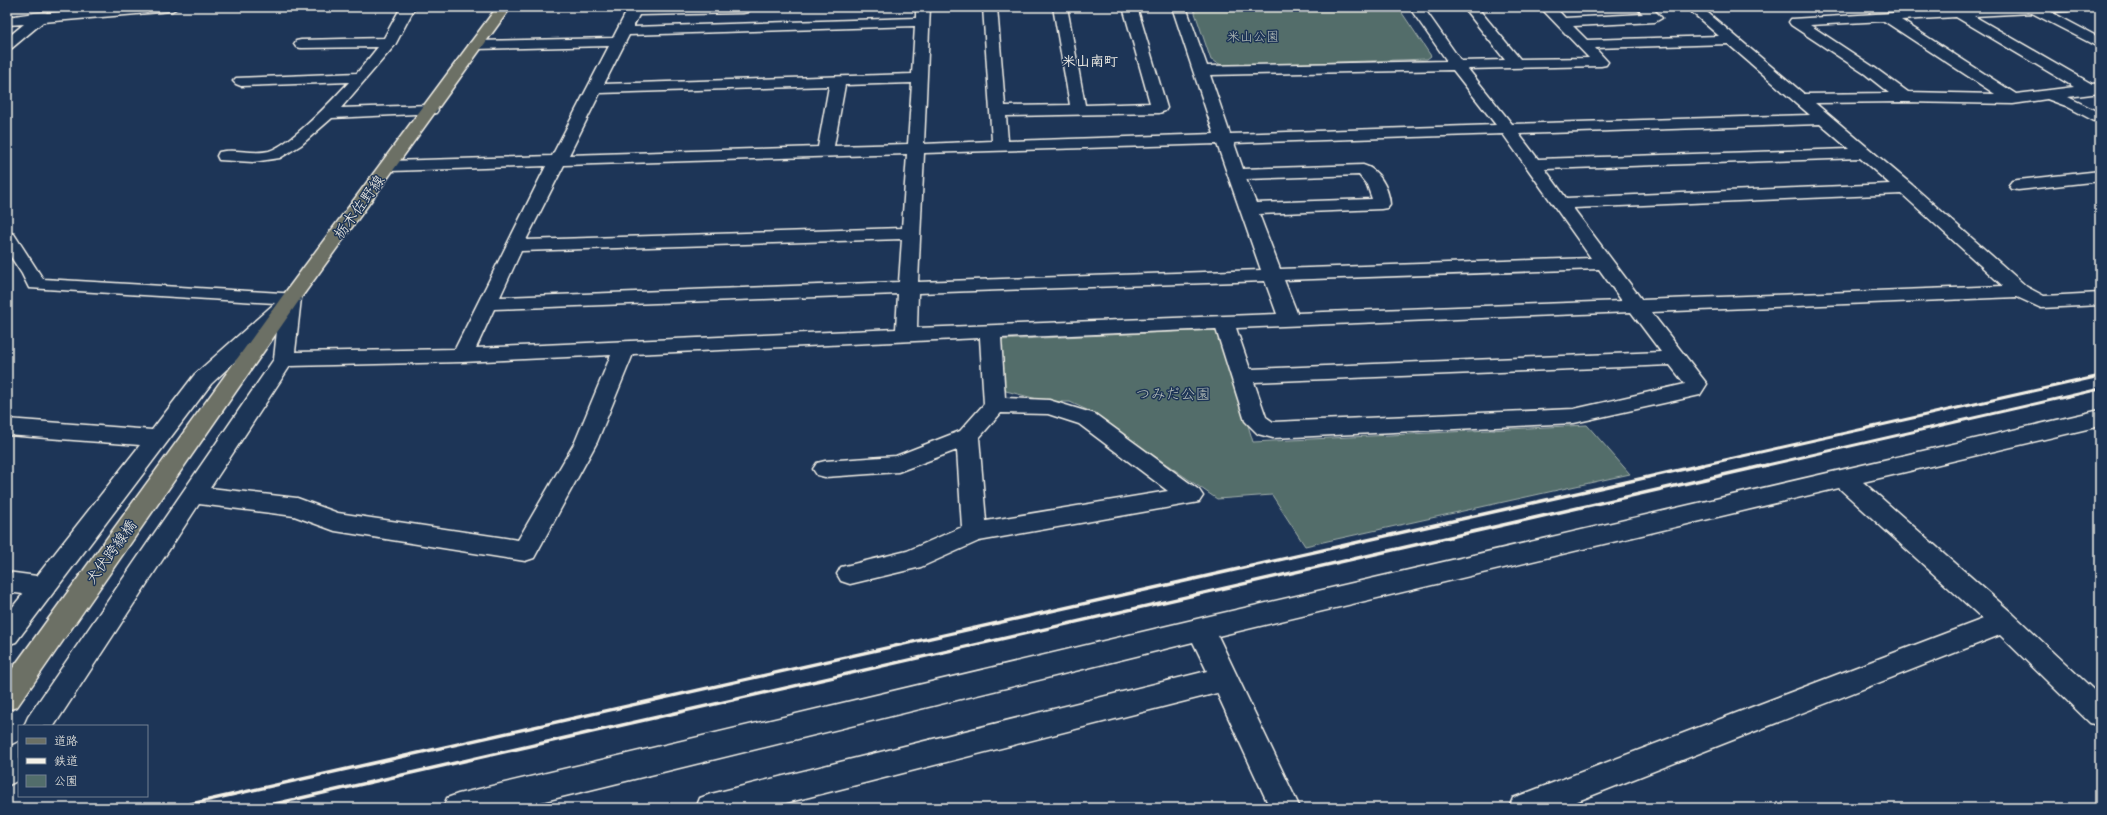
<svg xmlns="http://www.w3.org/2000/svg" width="2107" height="815" font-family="'Comic Neue','Klee One',sans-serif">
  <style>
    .green { fill: #526d6b; stroke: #a3afaa }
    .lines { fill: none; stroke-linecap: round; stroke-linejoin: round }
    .minor-casing { stroke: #f4f1e8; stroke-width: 3 }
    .major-casing { stroke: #f4f1e8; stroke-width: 3 }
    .minor { fill: #1d3557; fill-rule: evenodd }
    .major { fill: #6c7065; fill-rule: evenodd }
    .rail-far1 { stroke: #f4f1e8; stroke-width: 3 }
    .rail { stroke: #f4f1e8; stroke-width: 3.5 }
    .labels { text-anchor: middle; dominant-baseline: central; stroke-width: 3; stroke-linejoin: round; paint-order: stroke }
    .far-park-label { font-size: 13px; fill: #bbc3bc; stroke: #1d3557 }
    .far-quarter-label { font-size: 14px; font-weight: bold; fill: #f4f1e8; stroke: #1d3557 }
    .street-label { font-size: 15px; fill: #f4f1e8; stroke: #1d3557 }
    .park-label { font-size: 15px; fill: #bbc3bc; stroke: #1d3557 }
  </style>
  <rect width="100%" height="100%" fill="#1d3557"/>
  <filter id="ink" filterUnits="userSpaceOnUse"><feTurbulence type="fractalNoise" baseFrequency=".025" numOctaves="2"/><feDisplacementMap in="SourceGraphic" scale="8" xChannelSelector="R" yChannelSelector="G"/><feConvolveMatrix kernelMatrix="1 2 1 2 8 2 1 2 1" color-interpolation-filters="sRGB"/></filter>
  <g filter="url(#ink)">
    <g class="green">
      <polygon points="1193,7 1398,7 1431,56 1427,59 1224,66 1211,60"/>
      <polygon points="1214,330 1221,335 1253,442 1587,425 1630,474 1305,546 1272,495 1217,499 1089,411 1070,402 1049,402 1002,390 999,340"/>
    </g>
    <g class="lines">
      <g class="minor-casing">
        <g id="minor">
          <path d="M124 7H179L172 11 43 22 12 48 7 49V38L24 24 7 25V17C16 16 41 11 47 13Z"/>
          <path d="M401 7H415L395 45 341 108 430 105 436 107 438 110 436 113 332 118 301 145 280 158 253 162 219 160 217 156 219 152C235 148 253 155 269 151 292 144 332 100 349 82L241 86 236 84 233 81 236 78 357 73 378 47 301 48 296 47 294 44 296 41 301 40 384 38Z"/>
          <path d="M629 7H751L748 12 743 13 639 15 633 27 916 18V7H930L924 144 992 141 983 7H997L1005 106 1070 105 1053 7H1067L1085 105 1150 103 1123 7H1137L1167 108 1165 111 1159 113 1006 116 1008 141 1214 134 1172 7H1186L1207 66 1447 61 1409 7H1423L1461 61 1505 60 1463 7H1477L1520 59 1589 58 1540 7H1555L1565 18 1643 14 1636 7H1651L1662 18 1655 22 1573 26 1587 40 1719 36 1686 7H1701L1804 94 1889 93 1865 74 1791 25 1789 22 1791 19 1994 7H2075L2068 11 2051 12 2100 38V48L2032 13 1974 16 2092 84 2100 83V93L2068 97 2100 113V124L2066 106 2047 99 2013 104 1904 102 1815 103 1912 185 2027 287 2044 296 2100 293V305L2041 308 2017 297 1651 312 1707 384 1700 395 1574 423 1273 438 1258 434 1245 421 1216 329 1001 338 1005 398 1049 400 1095 414 1199 490 1203 496 1199 502 979 541 921 567 850 584 841 581 837 574 841 567 907 551 962 527 957 450 898 472 825 477 817 475 813 469 817 463 825 461 896 456 960 431 984 404 980 338 633 354 597 442 534 558 525 561 335 531 294 516 199 504 54 726H24L28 717 274 359 278 321 211 384 16 642 7 645V614L23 594 7 592V572L37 576 140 445 7 435V419L152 430 195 374 275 303 29 288 22 274 7 251V232L14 234 43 279 298 294 301 298 295 352 455 349 546 166 390 171 384 170 382 166 384 162 390 161 552 156 609 46 476 49 471 48 469 45 471 42 476 41 613 38ZM1956 17 2074 87 2016 94 1901 20ZM1884 21 1995 94 1908 92 1875 68 1810 25ZM915 26 912 74 604 84 629 35ZM1728 44 1810 115 1512 124 1468 69 1601 66 1606 65 1608 62 1595 48ZM1453 70 1496 125 1230 134 1210 75ZM912 83 908 144 834 146 845 85ZM829 86 818 147 569 155 600 93ZM1820 124 1849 149 1538 159 1519 134ZM1503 134 1591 258 1280 269 1259 214 1381 209 1387 208 1390 204C1389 189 1379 169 1363 165L1243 169 1234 143ZM1217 144 1261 270 918 282 924 153ZM907 154 902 228 526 240 564 165ZM1860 158 1890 184 1566 198 1545 169ZM1359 175 1367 185 1372 199 1256 203 1246 179ZM1902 194 2003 286 1642 300 1573 208ZM902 239 899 282 500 297 521 251ZM1599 269 1622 301 1297 313 1284 280ZM1265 281 1277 314 917 328 918 293ZM898 294 896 329 476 348 494 309ZM1631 312 1661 352 1250 369 1236 328ZM611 355 575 442 518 540 338 513 297 498 210 488 290 366 462 362ZM1670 365 1685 384 1574 409 1273 422 1266 417 1254 382ZM1001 413 1048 414 1079 424 1168 491 986 521 979 438Z"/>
          <polygon points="2100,171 2100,181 2018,190 2012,189 2009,185 2012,181 2018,180"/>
          <polygon points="2100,410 2100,426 1863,482 2013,614 2100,696 2100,726 2090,723 2000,635 1560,808 1509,808 1513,798 1983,619 1839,488 1218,636 1300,808 1270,808 1217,693 766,808 696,808 700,798 711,794 1207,671 1193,642 516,808 443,808 447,798 458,794 1201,618"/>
          <polygon points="19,742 19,780 7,786 7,748"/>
        </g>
      </g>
      <g class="major-casing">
        <polygon id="major" points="497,7 511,7 298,302 17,707 7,710 7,676 284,294"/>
      </g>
      <use href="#minor" class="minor"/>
      <use href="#major" class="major"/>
      <g class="rail-far1">
        <polyline points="1698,466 2100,376"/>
        <polyline points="1763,466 2100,389"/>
      </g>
      <g class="rail">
        <polyline points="173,808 1702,465"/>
        <polyline points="257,808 1767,465"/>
      </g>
    </g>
  </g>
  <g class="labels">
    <g class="far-park-label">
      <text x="1253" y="36">米山公園</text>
    </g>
    <g class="far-quarter-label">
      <text x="1090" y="61">米山南町</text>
    </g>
    <g class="street-label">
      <text transform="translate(359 207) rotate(-54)">栃木佐野線</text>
      <text transform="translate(111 552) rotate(-54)">犬伏跨線橋</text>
    </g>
    <g class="park-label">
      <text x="1173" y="394">つみだ公園</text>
    </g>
  </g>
  <rect width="2107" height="815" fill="none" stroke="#1d3557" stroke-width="24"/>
  <rect x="12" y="12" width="2083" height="791" fill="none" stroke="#f4f1e8" stroke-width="1.5" filter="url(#ink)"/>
  <rect x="18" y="725" width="130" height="72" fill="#1d3557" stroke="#738091"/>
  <rect x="26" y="738" width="20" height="6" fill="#6c7065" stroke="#738091"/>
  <text x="54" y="745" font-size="12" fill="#f4f1e8">道路</text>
  <rect x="26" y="758" width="20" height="6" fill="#f4f1e8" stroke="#738091"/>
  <text x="54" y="765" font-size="12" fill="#f4f1e8">鉄道</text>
  <rect x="26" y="775" width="20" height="12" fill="#526d6b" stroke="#738091"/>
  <text x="54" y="785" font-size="12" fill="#f4f1e8">公園</text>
</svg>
